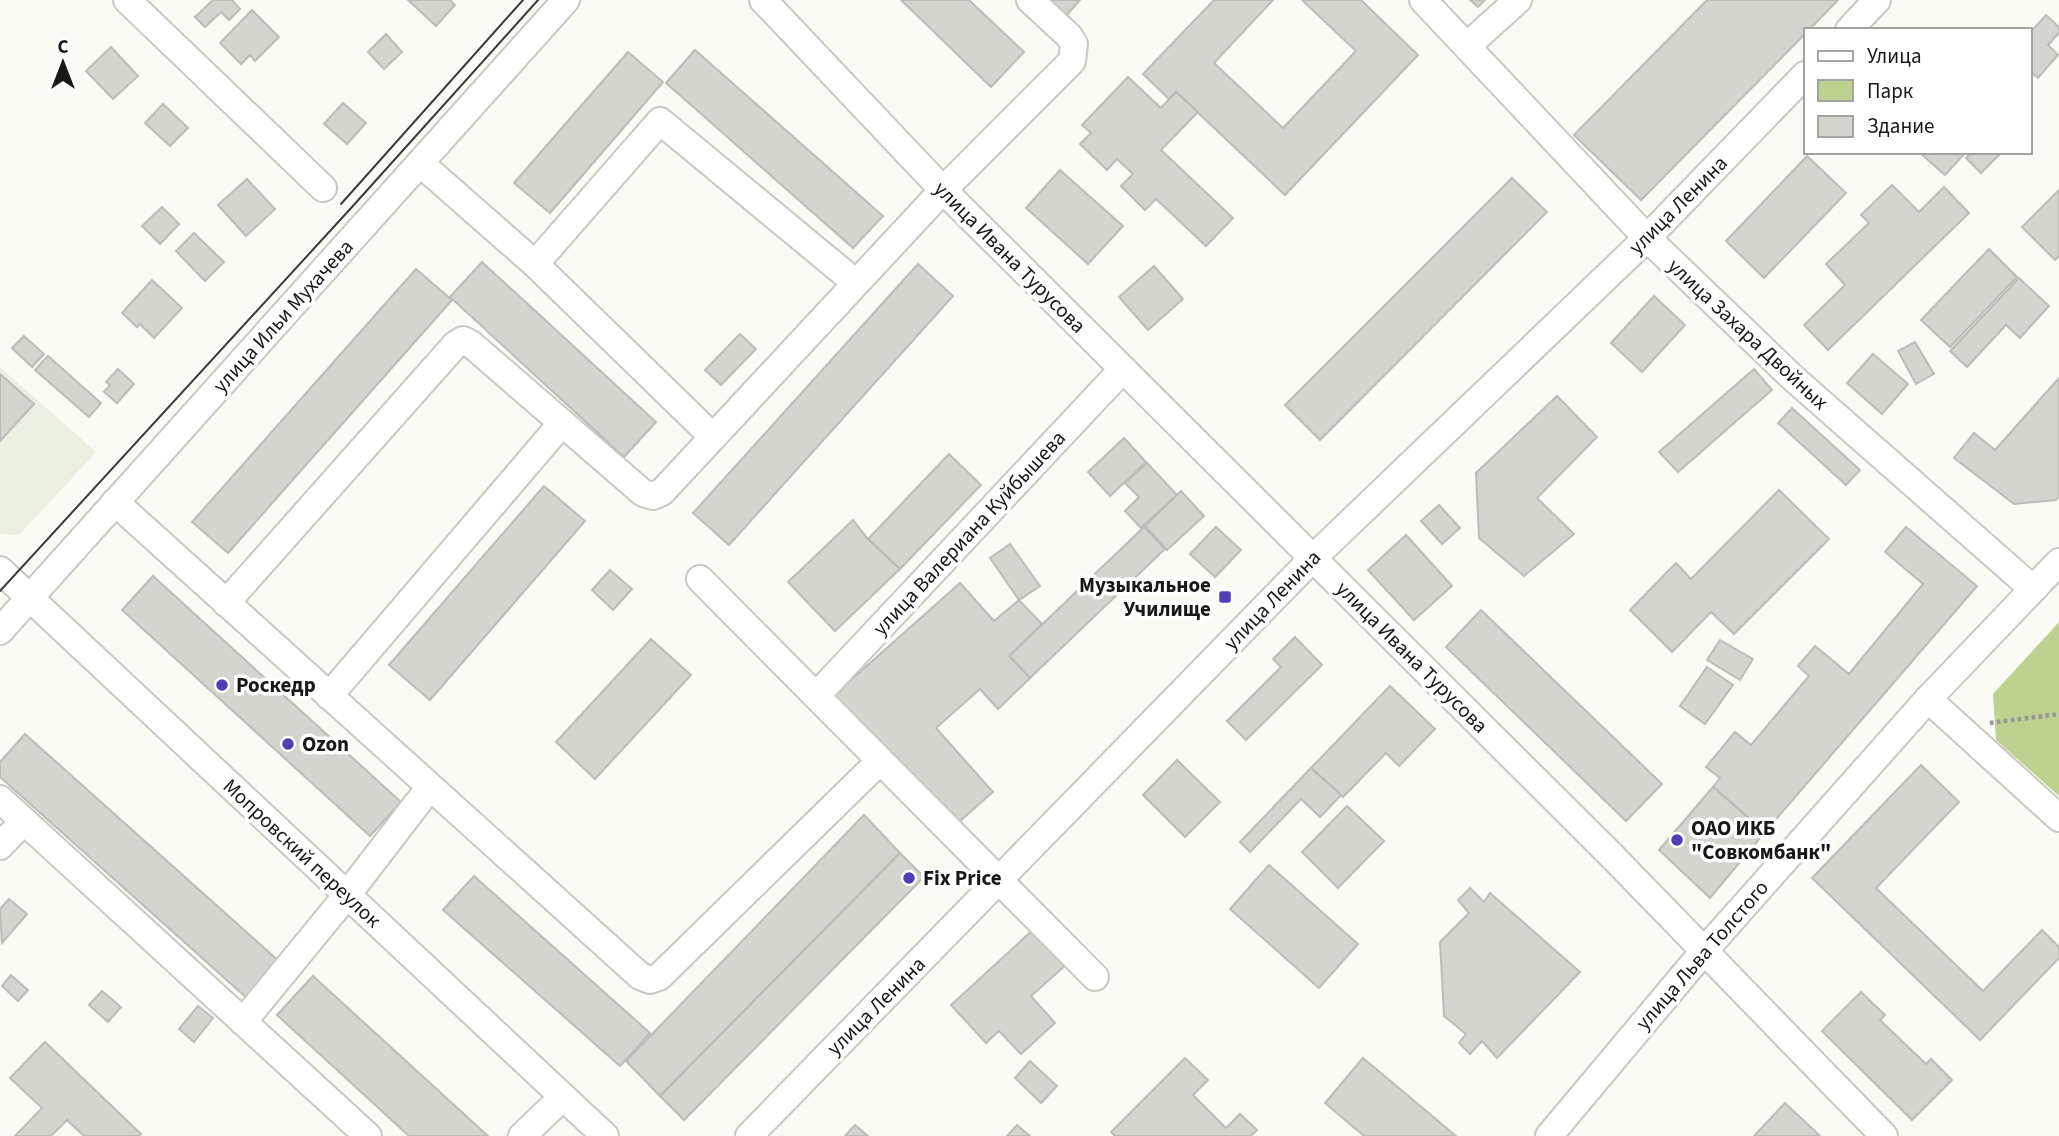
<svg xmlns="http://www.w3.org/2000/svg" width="2059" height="1136" font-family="'Source Sans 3',sans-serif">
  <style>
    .built { fill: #ebf0e2 }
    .green { fill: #bed190 }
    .building { fill: #d3d5ce; stroke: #bbbdb7; stroke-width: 2 }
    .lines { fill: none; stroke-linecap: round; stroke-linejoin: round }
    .minor-casing { stroke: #c7c9c3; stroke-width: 30 }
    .path { stroke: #969792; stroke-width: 4.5; stroke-dasharray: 3.5 3.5; stroke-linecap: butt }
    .minor { stroke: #fff; stroke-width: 26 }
    .tram { stroke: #3b3c38; stroke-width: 2 }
    .poi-dot { fill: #4f3eb6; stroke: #fff; stroke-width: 2.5 }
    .labels { text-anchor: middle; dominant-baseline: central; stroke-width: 7; stroke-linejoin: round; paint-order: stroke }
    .street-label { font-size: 21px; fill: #181916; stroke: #fff }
    .poi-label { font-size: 21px; font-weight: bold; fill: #181916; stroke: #fff; text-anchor: start }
  </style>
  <rect width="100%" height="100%" fill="#f9fbf4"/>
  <polygon class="built" points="0,367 96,452 19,535 0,534"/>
  <polygon class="green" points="2059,622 2059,796 1996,740 1993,694"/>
  <g class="building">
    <polygon points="213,0 232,0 240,9 229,20 221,12 205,27 195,17"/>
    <polygon points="408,0 450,0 455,5 436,26"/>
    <polygon points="901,0 969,0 1024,52 991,87"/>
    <polygon points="1046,0 1080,0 1065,17"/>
    <polygon points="1214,0 1273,0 1214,63 1283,128 1356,51 1302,0 1361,0 1418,55 1285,195 1176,92 1169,99 1143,74"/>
    <polygon points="1470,0 1485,0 1478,7"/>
    <polygon points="1707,0 1838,0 1809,30 1805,30 1805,34 1641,200 1574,135"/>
    <polygon points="252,10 279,37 255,61 250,55 241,64 220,43"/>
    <polygon points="2046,15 2059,27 2059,33 2048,45 2058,55 2038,78 2029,71 2029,34"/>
    <polygon points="386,34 402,52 384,69 368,52"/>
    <polygon points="111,47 138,76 113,99 86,71"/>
    <polygon points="695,50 883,216 853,248 666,83"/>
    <polygon points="628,52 663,82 550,213 514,183"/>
    <polygon points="1128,77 1161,108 1176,92 1198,112 1161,150 1233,218 1206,246 1156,199 1145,210 1121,186 1133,174 1117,159 1107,170 1080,144 1091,133 1082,125"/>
    <polygon points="343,103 366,123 347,144 324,124"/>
    <polygon points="163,104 188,128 170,146 145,123"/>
    <polygon points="1919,152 1966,152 1945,175"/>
    <polygon points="1972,152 2002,152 1981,173 1966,158"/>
    <polygon points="1807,156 1846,193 1764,278 1726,241"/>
    <polygon points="1060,170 1123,226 1088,264 1026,208"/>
    <polygon points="1512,178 1547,212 1320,440 1285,405"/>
    <polygon points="247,179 275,209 246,236 218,205"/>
    <polygon points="1892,185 1919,212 1944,187 1969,213 1828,350 1804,325 1845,285 1826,264 1869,223 1861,215"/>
    <polygon points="2059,190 2059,256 2055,260 2022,227"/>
    <polygon points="162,207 179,224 160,244 142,226"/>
    <polygon points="194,233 224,262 205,281 176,251"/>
    <polygon points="1989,249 2017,277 1950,347 1921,320"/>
    <polygon points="482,262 656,422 624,457 450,297"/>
    <polygon points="918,264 953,296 729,545 693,513"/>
    <polygon points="1154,266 1183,299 1148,330 1119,297"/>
    <polygon points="416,269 452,300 228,553 192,522"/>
    <polygon points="2019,278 2049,306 2020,338 2006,325 1967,367 1950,351"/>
    <polygon points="152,280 182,308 154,338 140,324 137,327 122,313"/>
    <polygon points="1654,296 1685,325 1642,372 1611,343"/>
    <polygon points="740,334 756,349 721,385 705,370"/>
    <polygon points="24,336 44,354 32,367 12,348"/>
    <polygon points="1915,342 1934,374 1916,384 1898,351"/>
    <polygon points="1873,354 1908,384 1882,414 1847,383"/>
    <polygon points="48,356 101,403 89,417 35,370"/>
    <polygon points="118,369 134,384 117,403 104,392 110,385 106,382"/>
    <polygon points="1754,369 1772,390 1678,472 1659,452"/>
    <polygon points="0,374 34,404 0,441"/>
    <polygon points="2059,378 2059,496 2056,500 2014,504 1954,458 1974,433 1995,450"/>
    <polygon points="1557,396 1597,437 1537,498 1574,534 1524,576 1479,538 1476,473"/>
    <polygon points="1792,408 1860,470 1846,485 1778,423"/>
    <polygon points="1124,438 1146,462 1110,496 1088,472"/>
    <polygon points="949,454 981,485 900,569 868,539"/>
    <polygon points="1147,463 1177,495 1141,528 1125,511 1139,497 1125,483"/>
    <polygon points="544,486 585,521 430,700 389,665"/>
    <polygon points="1779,490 1829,539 1734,634 1711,612 1672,652 1630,610 1676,563 1691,579"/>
    <polygon points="1181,491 1204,516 1167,550 1145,526"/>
    <polygon points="1439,505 1460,528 1442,544 1421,521"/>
    <polygon points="853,520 868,539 900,569 835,631 788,582"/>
    <polygon points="1144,527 1165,549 1030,678 1009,656"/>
    <polygon points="1216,527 1241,550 1215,577 1190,554"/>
    <polygon points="1906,527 1977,586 1765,832 1713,787 1720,778 1706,767 1735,732 1751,745 1809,676 1798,666 1815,646 1849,674 1923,584 1885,552"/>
    <polygon points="1406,535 1452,586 1414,620 1368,570"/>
    <polygon points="1010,544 1040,586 1019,600 990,558"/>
    <polygon points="610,570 632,589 613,610 592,590"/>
    <polygon points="153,576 401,802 370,836 122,610"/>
    <polygon points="960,583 994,621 1019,600 1042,624 1009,656 1030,678 998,709 980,689 936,728 993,792 953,827 834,695"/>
    <polygon points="1481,610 1662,784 1626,821 1446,647"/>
    <polygon points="1295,637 1322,665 1246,740 1227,721 1281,667 1273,659"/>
    <polygon points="651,639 691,675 595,779 556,742"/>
    <polygon points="1720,640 1753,659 1740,680 1707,660"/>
    <polygon points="1707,667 1733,685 1705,724 1680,706"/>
    <polygon points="1390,686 1435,729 1399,766 1386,753 1343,797 1311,768"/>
    <polygon points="25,734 281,963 249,1000 0,777 0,762"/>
    <polygon points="1177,760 1220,802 1185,837 1143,795"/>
    <polygon points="1921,765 1959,802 1876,888 1983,991 2042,930 2059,947 2059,958 1980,1040 1812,878"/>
    <polygon points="1311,768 1341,795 1320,817 1301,799 1250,852 1240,842"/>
    <polygon points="1713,787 1765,832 1710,898 1659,850"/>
    <polygon points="1347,806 1384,841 1338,888 1302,852"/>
    <polygon points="864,815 900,853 660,1096 626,1061"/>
    <polygon points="900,853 924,877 684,1120 660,1096"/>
    <polygon points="1269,865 1358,944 1319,988 1230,909"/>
    <polygon points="474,876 650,1033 620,1066 443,910"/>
    <polygon points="1470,888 1484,902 1490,893 1580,972 1497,1058 1482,1041 1470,1054 1459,1043 1466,1034 1444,1016 1440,942 1469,913 1458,900"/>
    <polygon points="9,899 27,914 2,943 0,909"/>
    <polygon points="1035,928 1067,964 1031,996 1055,1023 1021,1054 999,1031 986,1043 951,1005"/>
    <polygon points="11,975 28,990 18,1001 2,986"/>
    <polygon points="313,976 488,1136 409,1136 277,1015"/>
    <polygon points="102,991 121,1007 108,1022 89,1005"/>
    <polygon points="1861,992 1885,1015 1880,1020 1926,1064 1931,1059 1952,1080 1912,1120 1822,1031"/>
    <polygon points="198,1006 213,1018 194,1042 179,1029"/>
    <polygon points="45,1042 141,1134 139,1136 84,1136 67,1120 51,1136 15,1136 42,1108 10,1078"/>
    <polygon points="1185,1058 1208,1080 1193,1095 1226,1128 1240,1114 1257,1130 1251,1136 1115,1136 1111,1132"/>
    <polygon points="1363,1058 1456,1136 1364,1136 1325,1103"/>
    <polygon points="1030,1061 1057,1086 1041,1103 1015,1078"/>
    <polygon points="1785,1103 1820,1136 1754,1136"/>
    <polygon points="855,1125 868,1136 845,1136"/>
    <polygon points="1017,1125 1030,1136 1007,1136"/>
  </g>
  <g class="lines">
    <g class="minor-casing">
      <g id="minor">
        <polyline points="127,0 323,188"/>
        <polyline points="763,0 943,190 1613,857 1884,1136"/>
        <polyline points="1423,0 1647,238 1793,378 2033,589"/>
        <polyline points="1849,30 1877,0"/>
        <polyline points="1467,46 1518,0"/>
        <polyline points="420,163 535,264 713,437"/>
        <polyline points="535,264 660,121 856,283"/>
        <polyline points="115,502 640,976 650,980 659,977 880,761"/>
        <polyline points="0,570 605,1136"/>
        <polyline points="700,579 1095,977"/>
        <polyline points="226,603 456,344 463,340 471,344 643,493 653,496 662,492 943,190 1072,61 1074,44 1069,36 1030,0"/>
        <polyline points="0,631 566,0"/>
        <polyline points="329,696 562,423"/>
        <polyline points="816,696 1123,369"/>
        <polyline points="1928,699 2059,818"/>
        <polyline points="0,799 368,1136"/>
        <polyline points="0,846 23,822"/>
        <polyline points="243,1022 347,895 430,787"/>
        <polyline points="522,1136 563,1097"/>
        <polyline points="749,1136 1312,559 1647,238 1805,75"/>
        <polyline points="1549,1136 1704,951 1928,699 2059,562"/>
      </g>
    </g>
    <polyline class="path" points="1990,723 2059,714"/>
    <use href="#minor" class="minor"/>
    <g class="tram">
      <polyline points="341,204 523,0"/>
      <polyline points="0,591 352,207 538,0"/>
    </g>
  </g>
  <g class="poi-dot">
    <rect x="1218" y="590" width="14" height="14" rx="3.5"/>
    <circle cx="222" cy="685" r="7"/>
    <circle cx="288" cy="744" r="7"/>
    <circle cx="1677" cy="840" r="7"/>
    <circle cx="909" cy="878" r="7"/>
  </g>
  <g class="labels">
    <g class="street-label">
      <text transform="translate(1678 205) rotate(-45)">улица Ленина</text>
      <text transform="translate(1010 257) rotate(45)">улица Ивана Турусова</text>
      <text transform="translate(283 316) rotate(-48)">улица Ильи Мухачева</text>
      <text transform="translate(1748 334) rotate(43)">улица Захара Двойных</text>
      <text transform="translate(969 533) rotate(-47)">улица Валериана Куйбышева</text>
      <text transform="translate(1272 600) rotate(-46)">улица Ленина</text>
      <text transform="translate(1412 657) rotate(45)">улица Ивана Турусова</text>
      <text transform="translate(302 853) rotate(43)">Мопровский переулок</text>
      <text transform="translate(1702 955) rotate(-49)">улица Льва Толстого</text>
      <text transform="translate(876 1006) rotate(-45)">улица Ленина</text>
    </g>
    <g class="poi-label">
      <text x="1211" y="585" text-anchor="end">Музыкальное<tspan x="1211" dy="24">Училище</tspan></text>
      <text x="236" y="685">Роскедр</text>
      <text x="302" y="744">Ozon</text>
      <text x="1691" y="828">ОАО ИКБ<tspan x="1691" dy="24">"Совкомбанк"</tspan></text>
      <text x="923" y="878">Fix Price</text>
    </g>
  </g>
  <rect x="1804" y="28" width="228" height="126" fill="#ffffff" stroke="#a3a3a2" stroke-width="2"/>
  <rect x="1818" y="51" width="35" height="10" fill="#ffffff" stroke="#a3a3a2" stroke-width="2"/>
  <text x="1867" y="63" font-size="21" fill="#181916">Улица</text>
  <rect x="1818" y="80" width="35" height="21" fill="#bed190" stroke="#a3a3a2" stroke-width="2"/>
  <text x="1867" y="98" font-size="21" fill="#181916">Парк</text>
  <rect x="1818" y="116" width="35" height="21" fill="#d3d5ce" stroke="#a3a3a2" stroke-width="2"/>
  <text x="1867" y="133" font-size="21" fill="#181916">Здание</text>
  <g transform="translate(63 63)" stroke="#ffffff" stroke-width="5" paint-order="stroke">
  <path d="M0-5L12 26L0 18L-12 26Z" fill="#181916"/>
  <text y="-10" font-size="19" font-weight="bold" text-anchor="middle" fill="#181916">С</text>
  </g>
</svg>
